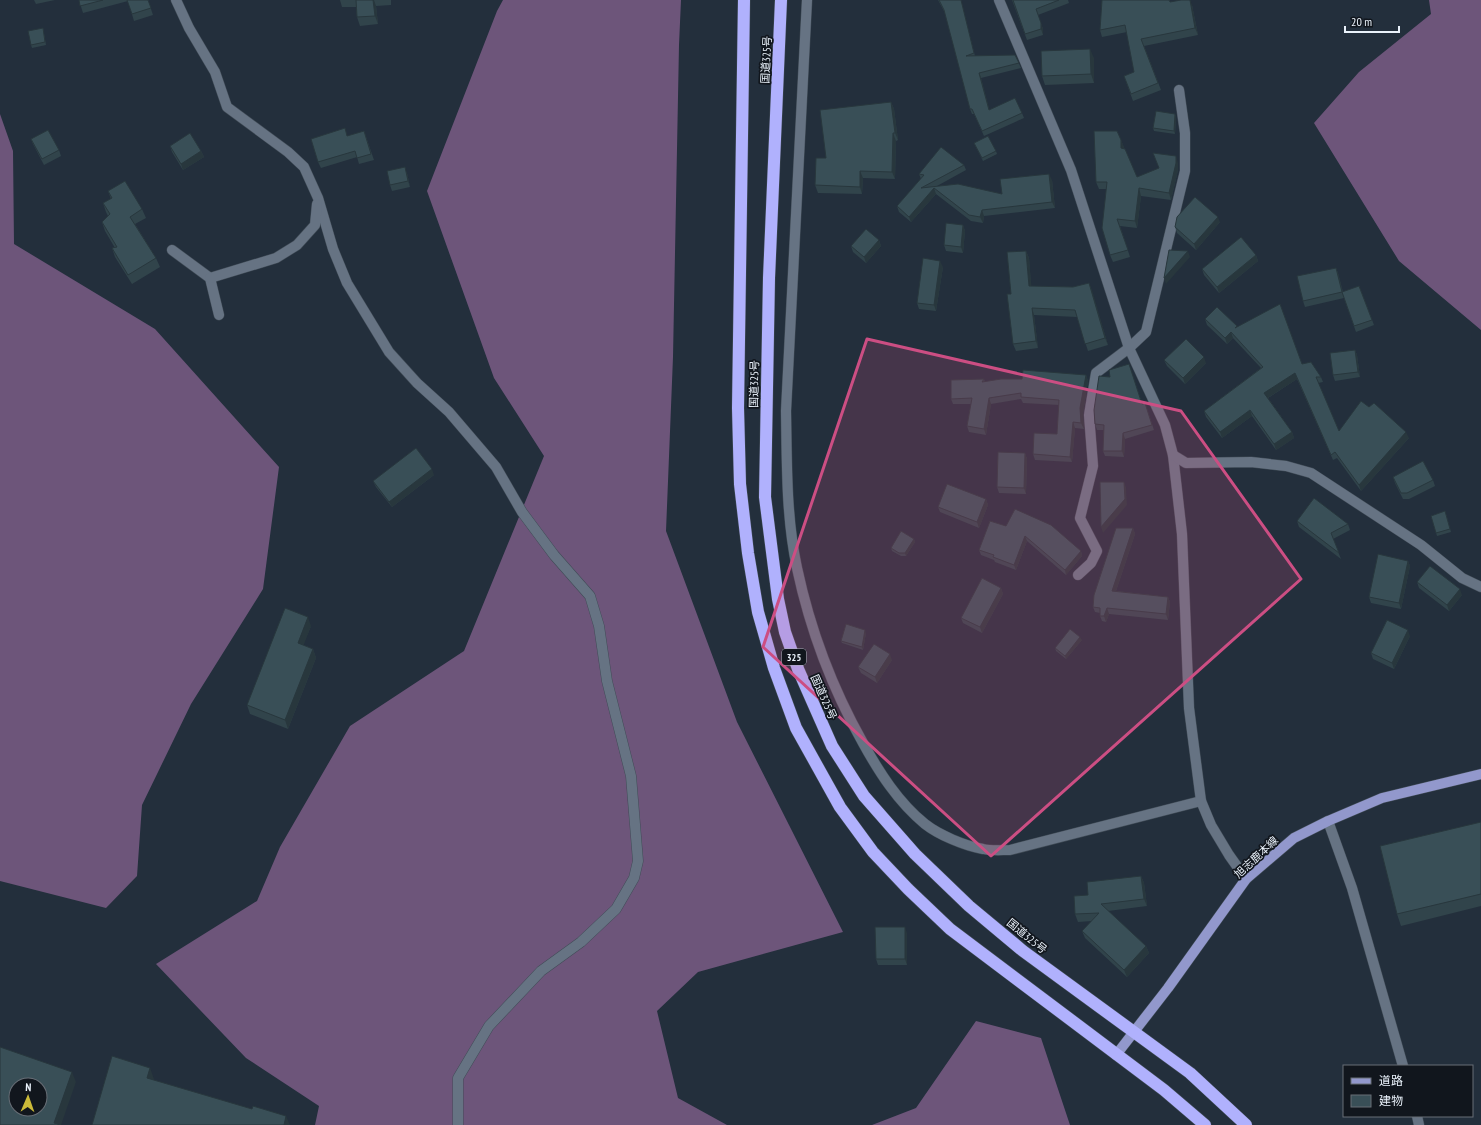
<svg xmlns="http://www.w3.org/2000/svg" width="1481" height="1125" font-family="'PT Sans Narrow','Noto Sans JP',sans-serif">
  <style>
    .forest { fill: #6d557a }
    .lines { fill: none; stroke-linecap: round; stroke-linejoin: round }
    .minor-casing { stroke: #414c57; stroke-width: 11 }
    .major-casing { stroke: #414c57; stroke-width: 11 }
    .highway-casing { stroke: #414c57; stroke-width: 13 }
    .minor { stroke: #667383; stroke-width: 10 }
    .major { stroke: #9298cc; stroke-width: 10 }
    .highway { stroke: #b0b1fd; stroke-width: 12 }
    .wall { fill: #31444b }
    .shaded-wall { fill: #28373d }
    .building { fill: #394f57; stroke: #28373d; fill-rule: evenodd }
    .marked { fill: #cc4e83; fill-opacity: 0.2; stroke: #cc4e83; stroke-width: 3; stroke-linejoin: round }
    .labels { text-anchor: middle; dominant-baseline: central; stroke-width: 3.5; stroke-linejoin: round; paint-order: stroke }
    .shield { fill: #11161d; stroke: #a9b0b8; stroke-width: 1 }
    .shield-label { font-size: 10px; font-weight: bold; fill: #eaf2fb }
    .street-label { font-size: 11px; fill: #eaf2fb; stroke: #11161d }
  </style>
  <rect width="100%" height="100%" fill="#232f3c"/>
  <g class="forest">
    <polygon points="503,0 681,0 679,45 673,357 666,531 737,722 843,932 698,972 657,1011 678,1098 727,1125 315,1125 319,1106 246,1058 156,964 257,901 280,847 350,726 464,651 544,456 494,378 427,191 497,11"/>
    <polygon points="1429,0 1481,0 1481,330 1399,261 1314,123 1359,72 1431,14"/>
    <polygon points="0,114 13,151 14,244 155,329 279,467 263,589 191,704 142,805 137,876 106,908 0,881"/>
    <polygon points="976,1021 1041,1038 1070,1125 872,1125 916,1108"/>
  </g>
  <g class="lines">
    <g class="minor-casing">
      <g id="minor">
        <polyline points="176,0 189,28 215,72 227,107 288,152 304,167 318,198 333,249 347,283 389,352 417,383 449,412 496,467 522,512 554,555 590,596 599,626 607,681 631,776 638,861 634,878 616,909 581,942 541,971 489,1026 458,1078 458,1125"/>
        <path d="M807 0 786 411C787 463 786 517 797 568 810 629 832 688 863 743 879 772 898 802 925 824 939 835 965 846 983 849 991 851 1001 850 1010 850L1201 801"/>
        <polyline points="999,0 1071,170 1129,348 1165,425 1173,455 1182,534 1189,708 1201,801 1211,825 1229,855 1246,879"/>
        <polyline points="172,250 210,278 219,315"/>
        <polyline points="210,278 276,258 297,245 315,225 317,204"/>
        <polyline points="1173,455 1186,463 1251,462 1286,466 1311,473 1421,545 1462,578 1481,587"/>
        <polyline points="1078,575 1091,563 1097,551 1080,518 1093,466 1089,415 1096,373 1129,348 1146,332 1185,171 1185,133 1179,90"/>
        <polyline points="1328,821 1352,888 1403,1066"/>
        <polyline points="1417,1116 1419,1125"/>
      </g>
    </g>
    <g class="major-casing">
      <polyline id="major" points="1116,1055 1168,988 1246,879 1294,838 1328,821 1382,798 1481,774"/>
    </g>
    <g class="highway-casing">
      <g id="highway">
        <polyline points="744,0 738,408 740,484 748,553 758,612 774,668 796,728 840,807 873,852 908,889 950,929 1164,1090 1205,1125"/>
        <polyline points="781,0 769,278 765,497 778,599 785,632 798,669 832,746 864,796 915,854 969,906 1023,951 1190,1073 1246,1125"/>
      </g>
    </g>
    <use href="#minor" class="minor"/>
    <use href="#major" class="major"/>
    <use href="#highway" class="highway"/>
  </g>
  <g class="wall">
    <polygon points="34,0 55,0 36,4"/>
    <polygon points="79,0 148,0 153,15 134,21 128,1 83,13"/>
    <polygon points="340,0 391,0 391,5 376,6 378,24 360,26 357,17 356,7 342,7"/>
    <polygon points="938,0 960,0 962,6 975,56 1015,55 1021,68 981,78 989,110 1022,113 1024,118 984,136 974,114 972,114 970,109 945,13"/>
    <polygon points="1012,0 1068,0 1069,3 1038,15 1043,29 1043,35 1027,40"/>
    <polygon points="1102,0 1170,0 1170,2 1192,5 1198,35 1144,46 1161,90 1133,101 1124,76 1134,72 1127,32 1102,37 1100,30"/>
    <polygon points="43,28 46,45 32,48 31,45"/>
    <polygon points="1094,58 1094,83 1045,85 1042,76"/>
    <polygon points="891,102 894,109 898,140 896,141 895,179 863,178 862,194 818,193 815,185 826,158"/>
    <polygon points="1175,114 1176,117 1175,134 1154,131 1153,128"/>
    <polygon points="364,131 374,160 359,164 357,157 321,168 318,162 348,136"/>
    <polygon points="31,139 59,150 61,156 44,165 33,144"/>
    <polygon points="1121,140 1124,148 1137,177 1178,163 1178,170 1171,200 1141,196 1137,228 1120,226 1130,257 1113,262 1110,255 1106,189 1099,189 1096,182"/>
    <polygon points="974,143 996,151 997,154 983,161"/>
    <polygon points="170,146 201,151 204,157 183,170 172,152"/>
    <polygon points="964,165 966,170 937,186 1002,194 1052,180 1055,208 984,216 983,223 971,221 936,194 911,222 899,212 897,206 921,179 919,174"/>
    <polygon points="407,173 410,187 392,191 390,185"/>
    <polygon points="108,191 142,209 146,218 135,224 156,258 160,267 132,284 115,257 112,248 115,248 105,231 102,222 108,216 106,212 103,203 111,199"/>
    <polygon points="1220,222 1196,250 1177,233 1175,227"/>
    <polygon points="963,225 965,231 963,253 946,251 944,245"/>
    <polygon points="879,240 881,246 866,263 853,252 851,246"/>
    <polygon points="1026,251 1029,258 1031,286 1073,287 1089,283 1108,345 1088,351 1077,317 1034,315 1038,348 1016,351 1013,344 1011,294"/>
    <polygon points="1256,255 1258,261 1219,293 1204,275 1202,269"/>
    <polygon points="943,267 936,311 919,309 917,303"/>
    <polygon points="1336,268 1338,273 1343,292 1359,286 1374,325 1356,332 1344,298 1305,307 1303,301"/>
    <polygon points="1205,319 1237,326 1237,327 1302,364 1321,377 1323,382 1318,383 1339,431 1409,438 1361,491 1337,458 1333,460 1297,379 1268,398 1292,432 1294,438 1276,450 1252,416 1222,438 1206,417 1204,411 1261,368 1233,338 1227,344 1207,325"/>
    <polygon points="1355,350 1357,355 1360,377 1335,381 1333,375"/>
    <polygon points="1164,360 1206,363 1185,384 1167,366"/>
    <polygon points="1131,370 1142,404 1145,403 1154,430 1125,439 1124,457 1105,456 1103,451 1104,430 1097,430 1095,424 1110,377"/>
    <polygon points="1086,375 1088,381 1083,414 1084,429 1075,428 1072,462 1035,460 1033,454 1057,434 1059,405 1023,403 1021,399 991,404 986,435 969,432 967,426 971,404 953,404 951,399 984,379 985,382"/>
    <polygon points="1025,453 1027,459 1026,494 999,493 997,487"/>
    <polygon points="434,475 392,507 376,487 373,481"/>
    <polygon points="1393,477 1433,480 1435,486 1409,499 1403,499 1395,483"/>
    <polygon points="986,499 988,505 979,528 940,512 938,507"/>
    <polygon points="1445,511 1451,532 1437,536 1431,516"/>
    <polygon points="990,521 1081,551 1082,556 1066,575 1027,541 1016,570 995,562 994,560 981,555 979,550"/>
    <polygon points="1297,521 1348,524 1350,530 1333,539 1341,559 1299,527"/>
    <polygon points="1133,528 1135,534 1116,591 1168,597 1170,602 1168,620 1109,614 1106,622 1102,621 1100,616 1100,613 1095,612 1093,607"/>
    <polygon points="914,539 915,542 906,556 901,556 892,551 891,548"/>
    <polygon points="1408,561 1410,566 1401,609 1371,603 1369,597"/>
    <polygon points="1417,582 1462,595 1449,611 1419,588"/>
    <polygon points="1001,588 1003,594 982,633 963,623 961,618"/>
    <polygon points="311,626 303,645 313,649 316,658 288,729 250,714 247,705"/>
    <polygon points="866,633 863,650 842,643 841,641"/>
    <polygon points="1410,636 1394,669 1373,659 1371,653"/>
    <polygon points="1082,640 1066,659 1056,651 1055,648"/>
    <polygon points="892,660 877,683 861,673 858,667"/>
    <polygon points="1481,822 1481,906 1401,926 1397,914"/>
    <polygon points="1141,876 1144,883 1147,906 1108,911 1146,946 1149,953 1127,977 1085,938 1082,931 1092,921 1078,922 1075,914 1088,895"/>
    <polygon points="907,933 907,965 878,965 876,959"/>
  </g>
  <g class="shaded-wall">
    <polygon points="373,0 374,0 376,6 378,24 375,16"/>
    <polygon points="1190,0 1192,5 1198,35 1195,28"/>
    <polygon points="1041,23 1043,29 1043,35 1041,29"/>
    <polygon points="1090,49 1094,58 1094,83 1091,74"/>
    <polygon points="979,73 981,78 991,115 989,110"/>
    <polygon points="891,102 894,109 898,140 895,133"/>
    <polygon points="1175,114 1176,117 1175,134 1174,131"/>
    <polygon points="893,133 896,141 895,179 892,172"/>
    <polygon points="1121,140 1124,147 1124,155 1121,148"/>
    <polygon points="201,151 204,157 183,170 181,164"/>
    <polygon points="1176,156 1178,163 1178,170 1171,200 1169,193"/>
    <polygon points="405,167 407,173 410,187 408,181"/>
    <polygon points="860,171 863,178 862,194 860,187"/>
    <polygon points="1049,174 1052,180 1055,208 1052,202"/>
    <polygon points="934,188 936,194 911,222 909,217"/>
    <polygon points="1139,188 1141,196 1137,228 1135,221"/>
    <polygon points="982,210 984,216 983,223 980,217"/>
    <polygon points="1218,217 1220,222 1196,250 1194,244"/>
    <polygon points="963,225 965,231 963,253 961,247"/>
    <polygon points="879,240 881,246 866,263 864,257"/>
    <polygon points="1026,251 1029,258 1032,293 1029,286"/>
    <polygon points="1188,251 1190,257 1166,284 1164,278"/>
    <polygon points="1256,255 1258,261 1219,293 1217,287"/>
    <polygon points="940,261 943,267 936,311 934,305"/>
    <polygon points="1336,268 1338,273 1344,298 1342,292"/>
    <polygon points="1089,283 1092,290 1108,345 1105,338"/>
    <polygon points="1032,308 1034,315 1038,348 1036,341"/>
    <polygon points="1231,332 1233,338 1227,344 1225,338"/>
    <polygon points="1355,350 1357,355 1360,377 1358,372"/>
    <polygon points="1204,357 1206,363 1185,384 1183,378"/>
    <polygon points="1295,373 1297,379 1266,399 1264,393"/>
    <polygon points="1086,375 1088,381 1083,414 1084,429 1081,423 1080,408"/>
    <polygon points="989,398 991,404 986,435 984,429"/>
    <polygon points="1250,410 1252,416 1222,438 1220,432"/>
    <polygon points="1073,422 1075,428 1072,462 1070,457"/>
    <polygon points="1292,432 1294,438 1276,450 1274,444"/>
    <polygon points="1406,432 1409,438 1361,491 1359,485"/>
    <polygon points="1123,433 1125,439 1124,457 1122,451"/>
    <polygon points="1025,453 1027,459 1026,494 1024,488"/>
    <polygon points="432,469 434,475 392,507 389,502"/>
    <polygon points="1124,482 1126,487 1127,505 1103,533 1101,527"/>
    <polygon points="986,499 988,505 979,528 977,522"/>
    <polygon points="1133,528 1135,534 1114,597 1112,591"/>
    <polygon points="1025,536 1027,541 1016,570 1014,565"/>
    <polygon points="914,539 915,542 906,556 905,553"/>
    <polygon points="1081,551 1082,556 1066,575 1065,570"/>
    <polygon points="1408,561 1410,566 1401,609 1399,603"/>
    <polygon points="1001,588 1003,594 982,633 980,627"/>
    <polygon points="1460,589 1462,595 1449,611 1447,605"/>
    <polygon points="1168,597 1170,602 1168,620 1166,614"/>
    <polygon points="1107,608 1109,614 1106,622 1104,616"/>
    <polygon points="308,617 311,626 301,652 298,643"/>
    <polygon points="865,630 866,633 863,650 862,647"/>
    <polygon points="1408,630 1410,636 1394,669 1392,663"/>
    <polygon points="1080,637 1082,640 1066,659 1065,656"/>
    <polygon points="313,649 316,658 288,729 285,720"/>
    <polygon points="890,654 892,660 877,683 875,677"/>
    <polygon points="1141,876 1144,883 1147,906 1144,899"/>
    <polygon points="905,927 907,933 907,965 905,959"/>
    <polygon points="1146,946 1149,953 1127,977 1124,970"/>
    <polygon points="150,1068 154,1079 151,1089 147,1078"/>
    <polygon points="72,1072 76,1082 61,1125 55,1125 54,1123"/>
    <polygon points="286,1116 290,1125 284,1125"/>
  </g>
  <g class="building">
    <polygon points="79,0 103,0 80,6"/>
    <polygon points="127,0 148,0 151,8 132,14"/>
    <polygon points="356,0 373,0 375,16 357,17"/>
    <polygon points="939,0 961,0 974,53 966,56 1015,55 1019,63 979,73 989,110 1015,98 1022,113 982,131 972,109 970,109 944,10"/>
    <polygon points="1013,0 1059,0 1036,9 1041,23 1041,29 1025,34"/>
    <polygon points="1102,0 1169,0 1170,2 1181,0 1190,0 1195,28 1141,39 1158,83 1131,94 1124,76 1134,72 1125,25 1100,30"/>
    <polygon points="43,28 45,42 31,45 28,31"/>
    <polygon points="1090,49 1091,74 1042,76 1041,51"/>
    <polygon points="891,102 895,133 893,133 892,172 860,171 860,187 815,185 816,158 826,158 820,110"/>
    <polygon points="1156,111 1175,114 1174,131 1153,128"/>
    <polygon points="345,128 347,136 364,131 371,154 357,158 355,151 318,162 311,139"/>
    <polygon points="48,130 59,150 42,159 31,139"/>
    <polygon points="1094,131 1117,131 1121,140 1121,148 1125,149 1137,177 1159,168 1153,153 1176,156 1176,163 1169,193 1139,188 1135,221 1117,219 1128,250 1110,255 1102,228 1107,182 1096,182"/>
    <polygon points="190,133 201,151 181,164 170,146"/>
    <polygon points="988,136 996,151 982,158 974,143"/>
    <polygon points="941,147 964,165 921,188 958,184 1002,194 1000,179 1049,174 1052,202 982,210 980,217 969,215 934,188 909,217 897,206 924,175 919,174"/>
    <polygon points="405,167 408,181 390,185 387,171"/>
    <polygon points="125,181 142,209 130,217 156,258 128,275 112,248 117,247 102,222 110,214 103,203 112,198 108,191"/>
    <polygon points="1195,197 1218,217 1194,244 1175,227 1177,217"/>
    <polygon points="946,223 963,225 961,247 944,245"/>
    <polygon points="866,229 879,240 864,257 851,246"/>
    <polygon points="1241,237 1256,255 1217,287 1202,269"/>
    <polygon points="1169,250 1188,251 1164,278"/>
    <polygon points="1026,251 1029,286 1073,287 1089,283 1105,338 1085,344 1075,310 1032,308 1036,341 1013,344 1007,294 1011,294 1007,252"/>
    <polygon points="923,258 940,261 934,305 917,303"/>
    <polygon points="1336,268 1342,292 1303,301 1297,276"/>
    <polygon points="1359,286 1372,320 1354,326 1342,292"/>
    <polygon points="1280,304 1302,364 1311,362 1321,377 1316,377 1339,431 1361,401 1369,407 1374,403 1406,432 1359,485 1335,452 1331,455 1295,373 1264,393 1292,432 1274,444 1250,410 1220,432 1204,411 1263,367 1231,332 1225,338 1205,319 1217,307 1237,326 1235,328"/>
    <polygon points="1186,339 1204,357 1183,378 1164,360"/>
    <polygon points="1355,350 1358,372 1333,375 1330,353"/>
    <polygon points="1129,364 1142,404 1145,403 1152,425 1123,433 1122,451 1103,451 1104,425 1095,424 1094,410 1099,376 1110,377 1109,370"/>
    <polygon points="1023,370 1086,375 1080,408 1081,423 1073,422 1070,457 1033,454 1034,433 1057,434 1059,400 1021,397 1021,393 989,398 984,429 967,426 972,398 951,399 951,380 984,379 982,382 1001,379 1022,379"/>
    <polygon points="416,448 432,469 389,502 373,481"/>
    <polygon points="998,452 1025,453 1024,488 997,487"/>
    <polygon points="1423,461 1433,480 1407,493 1401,493 1393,477"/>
    <polygon points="1100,482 1124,482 1125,499 1101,527"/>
    <polygon points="947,484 986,499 977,522 938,507"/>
    <polygon points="1314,498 1348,524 1331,533 1339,553 1297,521"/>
    <polygon points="1015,509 1051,525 1081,551 1065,570 1025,536 1014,565 993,557 994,555 979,550 990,521 1006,526"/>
    <polygon points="1445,511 1450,529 1436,533 1431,516"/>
    <polygon points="1116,528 1133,528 1112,591 1168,597 1166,614 1107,608 1104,616 1100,616 1100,608 1093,607 1094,595"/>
    <polygon points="901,531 914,539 905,553 899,553 891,548"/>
    <polygon points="1378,554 1408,561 1399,603 1369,597"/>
    <polygon points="1430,566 1460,589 1447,605 1417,582"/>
    <polygon points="982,578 1001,588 980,627 961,618"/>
    <polygon points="285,608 308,617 298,643 313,649 285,720 247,705"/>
    <polygon points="1387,620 1408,630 1392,663 1371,653"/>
    <polygon points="846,624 865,630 862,647 841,641"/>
    <polygon points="1070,629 1080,637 1065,656 1055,648"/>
    <polygon points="874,644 890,654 875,677 858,667"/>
    <polygon points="1481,822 1481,894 1397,914 1380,846"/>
    <polygon points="1141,876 1144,899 1101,904 1146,946 1124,970 1082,931 1099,913 1075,914 1074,896 1088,895 1087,882"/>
    <polygon points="875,927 905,927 905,959 876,959"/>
    <path d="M0 1047 72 1072 54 1123 58 1124V1125H0ZM16 1085H40V1109H16Z"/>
    <polygon points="112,1056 150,1068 147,1078 252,1109 253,1106 286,1116 284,1125 92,1125"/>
  </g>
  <path class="marked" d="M867 339 1181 411 1301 579 991 856 763 647Z"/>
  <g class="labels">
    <rect class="shield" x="782" y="649" width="24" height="16" rx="3"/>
    <g class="shield-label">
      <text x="794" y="657">325</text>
    </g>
    <g class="street-label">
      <text transform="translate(766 60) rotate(-87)">国道325号</text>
      <text transform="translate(754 384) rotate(-89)">国道325号</text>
      <text transform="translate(824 697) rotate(66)">国道325号</text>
      <text transform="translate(1256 857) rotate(-43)">旭志鹿本線</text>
      <text transform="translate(1027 936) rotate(39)">国道325号</text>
    </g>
  </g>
  <rect x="1343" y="1065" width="130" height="52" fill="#11161d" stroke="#686e76"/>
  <rect x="1351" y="1078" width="20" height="6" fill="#9298cc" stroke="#686e76"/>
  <text x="1379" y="1085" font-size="12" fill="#eaf2fb">道路</text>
  <rect x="1351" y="1095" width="20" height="12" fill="#394f57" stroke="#686e76"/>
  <text x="1379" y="1105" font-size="12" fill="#eaf2fb">建物</text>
  <g transform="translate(28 1097) rotate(2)"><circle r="19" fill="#11161d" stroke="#686e76"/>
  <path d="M0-3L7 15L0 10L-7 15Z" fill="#cbba39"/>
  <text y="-6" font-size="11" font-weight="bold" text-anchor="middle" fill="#eaf2fb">N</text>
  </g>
  <path d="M1345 26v6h54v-6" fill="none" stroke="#eaf2fb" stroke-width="2"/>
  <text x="1351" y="26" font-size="12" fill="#eaf2fb" stroke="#11161d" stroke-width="3" paint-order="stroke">20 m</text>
</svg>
